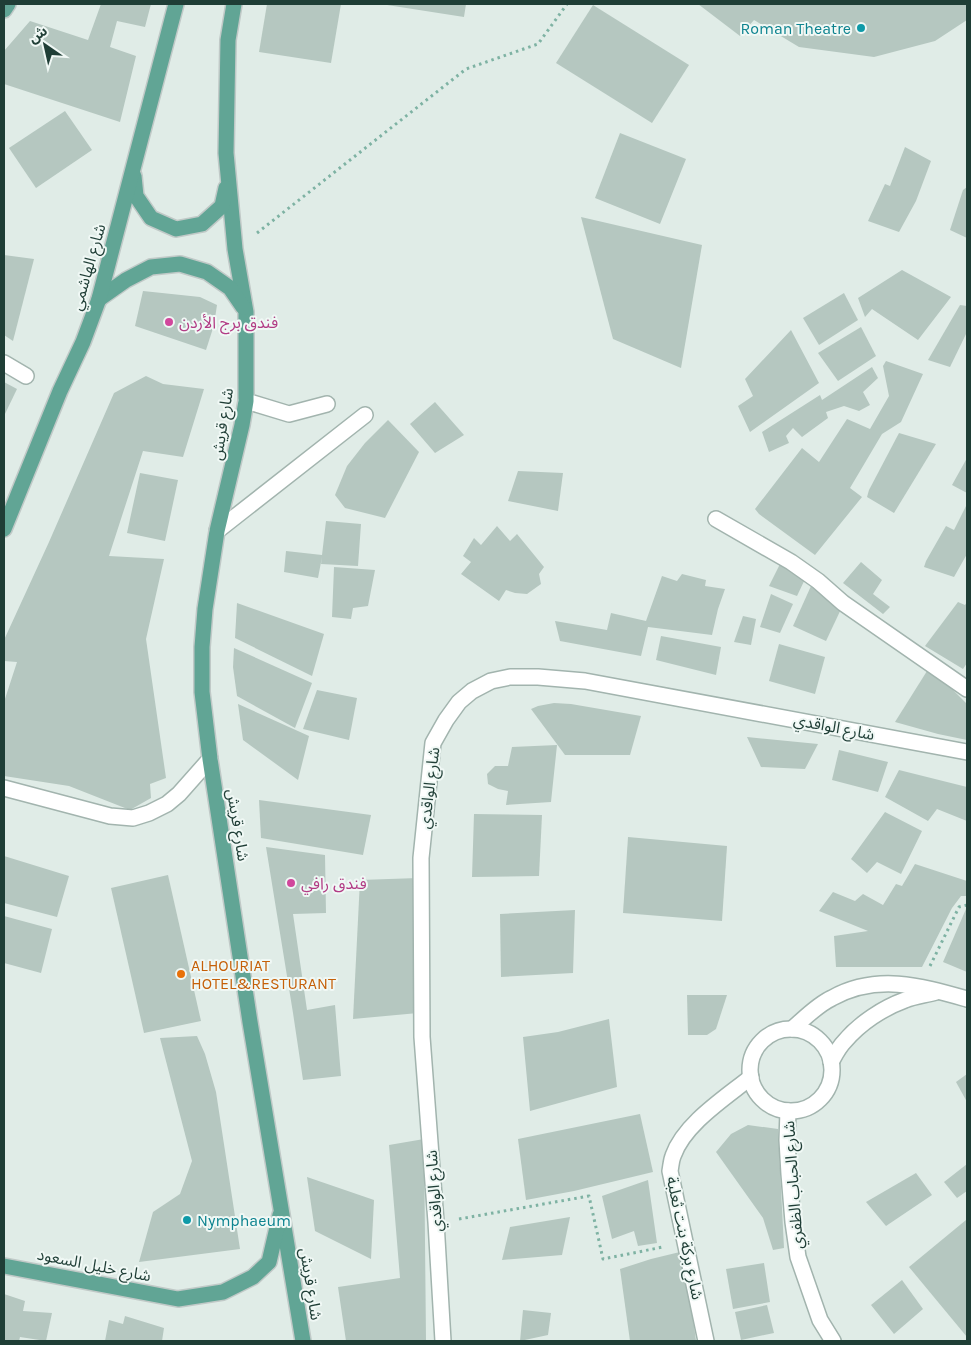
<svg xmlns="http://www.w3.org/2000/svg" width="971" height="1345" font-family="Karla,'Noto Sans Arabic',sans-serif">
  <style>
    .building { fill: #b5c7c0 }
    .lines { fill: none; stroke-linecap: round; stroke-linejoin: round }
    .minor-casing { stroke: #a2b4ae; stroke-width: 18 }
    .major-casing { stroke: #c0c9c7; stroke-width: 18 }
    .path { stroke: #7eb2a3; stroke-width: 3; stroke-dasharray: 2.5 4; stroke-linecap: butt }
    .minor { stroke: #fff; stroke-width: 15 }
    .major { stroke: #61a595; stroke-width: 15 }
    .culture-dot { fill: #0f9aa8; stroke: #f0f8f5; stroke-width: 2 }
    .hotel-dot { fill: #d1479c; stroke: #f0f8f5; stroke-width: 2 }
    .food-dot { fill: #e8710a; stroke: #f0f8f5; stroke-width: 2 }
    .labels { text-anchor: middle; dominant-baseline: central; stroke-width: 4; stroke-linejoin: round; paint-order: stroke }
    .culture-label { font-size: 16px; fill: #0d838f; stroke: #f0f8f5; text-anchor: end }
    .street-label { font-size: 16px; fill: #1f3e36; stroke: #f0f8f5 }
    .hotel-label { font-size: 16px; fill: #b23c85; stroke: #f0f8f5; text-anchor: start }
    .food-label { font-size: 16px; fill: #c56008; stroke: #f0f8f5; text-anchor: start }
  </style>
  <rect width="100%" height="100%" fill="#e0ece7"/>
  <g class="building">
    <polygon points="101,4 151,4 145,27 117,21 110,47 136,56 120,122 4,84 4,51 30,21 88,40"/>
    <polygon points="267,4 341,4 331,63 259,52"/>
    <polygon points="387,4 466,4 464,17 387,5"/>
    <polygon points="698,4 967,4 967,20 935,41 874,57 799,47 754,20 740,36"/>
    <polygon points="593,5 689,65 652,123 556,63"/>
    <polygon points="65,111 92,150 36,188 9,148"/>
    <polygon points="620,133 686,159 660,224 595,198"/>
    <polygon points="905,147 931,161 916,201 899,232 868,221 885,184 890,186"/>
    <polygon points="967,187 967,238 950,230 963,190"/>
    <polygon points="581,217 702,245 681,368 613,339"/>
    <polygon points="4,255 34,259 13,341 4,335"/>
    <polygon points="902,270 951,297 918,340 872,309 865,317 858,298"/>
    <polygon points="143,291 200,297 217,305 214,325 206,350 135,326"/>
    <polygon points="844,293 858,320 819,345 803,318"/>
    <polygon points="960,305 967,306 967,332 950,367 928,360"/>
    <polygon points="861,327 876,356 838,381 818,353"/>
    <polygon points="791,330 819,383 750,432 738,406 753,396 745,379"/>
    <polygon points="886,361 923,374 901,422 882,434 850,488 862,497 815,555 759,514 755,509 802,448 819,462 847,419 870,429 889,396 883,366"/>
    <polygon points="872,367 878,378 863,392 870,405 859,411 844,406 826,412 828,418 802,437 793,428 786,436 789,443 769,452 762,432 820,395 822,400"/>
    <polygon points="146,376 163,384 204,389 183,457 143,451 109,556 164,559 146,639 166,778 150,784 151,798 130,810 69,786 4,776 4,702 17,662 4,661 4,640 49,542 114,393"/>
    <polygon points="4,382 17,389 4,416"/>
    <polygon points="435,402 464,435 435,453 410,424"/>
    <polygon points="388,420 419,452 385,518 345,508 335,495 347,466 365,443"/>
    <polygon points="899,433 936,444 894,513 867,497 869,490"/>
    <polygon points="967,458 967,493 952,485"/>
    <polygon points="518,471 563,473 558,511 508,501"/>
    <polygon points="140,473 178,480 165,541 127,533"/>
    <polygon points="967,504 967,554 954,577 924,567 926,561 946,526 954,530"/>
    <polygon points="326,521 361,524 358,566 321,564 322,557 318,578 284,572 286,551 322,555"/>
    <polygon points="497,526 510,541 517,534 544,567 539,574 541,584 527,594 515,593 506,590 499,601 461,574 471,562 463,556 474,538 481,545"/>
    <polygon points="781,562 806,577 797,596 769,586"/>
    <polygon points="861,562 882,580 873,594 890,607 883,614 843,583"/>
    <polygon points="334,567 375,570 368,606 353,608 351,619 332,617"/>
    <polygon points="682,574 706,580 705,586 725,589 718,609 712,635 648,627 641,656 560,641 555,621 607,630 611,613 646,621 662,576 677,581"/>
    <polygon points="811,586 842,607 826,641 793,626"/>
    <polygon points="771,594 793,604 780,633 760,627"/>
    <polygon points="958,602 965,605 967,602 967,663 963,669 925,646"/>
    <polygon points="237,603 324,634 312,676 235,638"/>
    <polygon points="743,616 756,619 751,645 734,642"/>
    <polygon points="661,636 721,647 716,675 656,660"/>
    <polygon points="779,644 825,657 815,694 769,681"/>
    <polygon points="234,648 312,683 295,728 237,696 233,667"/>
    <polygon points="927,671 942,679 967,704 967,740 938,734 895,722"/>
    <polygon points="317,690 357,698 349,740 303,729"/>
    <polygon points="554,703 571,704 641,716 630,755 565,755 531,709 538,706"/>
    <polygon points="238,704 309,736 298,780 243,740"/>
    <polygon points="747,737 818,744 805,769 761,767"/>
    <polygon points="557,745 551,802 506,805 508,791 498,789 488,784 487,774 495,766 508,766 512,747"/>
    <polygon points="839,750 888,762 878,792 832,780"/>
    <polygon points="899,770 967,787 967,821 937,809 928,821 885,797"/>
    <polygon points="259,800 371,815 363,855 261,838"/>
    <polygon points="885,812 922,831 901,874 877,862 867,873 851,859"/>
    <polygon points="474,814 542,815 539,876 472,877"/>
    <polygon points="628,837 727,846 722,921 623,913"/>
    <polygon points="266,847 325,855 326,913 293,914 307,1010 335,1005 341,1076 303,1080 293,1013"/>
    <polygon points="4,856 69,876 57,917 4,903"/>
    <polygon points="915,864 967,881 967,896 961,896 952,908 922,967 836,967 834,936 868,931 819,911 833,892 855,901 863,894 883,905 896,884 902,886"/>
    <polygon points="168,875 201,1021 144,1033 111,888"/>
    <polygon points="418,878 418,1013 353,1019 360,880"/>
    <polygon points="966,909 967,909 967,972 943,962"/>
    <polygon points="575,910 573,973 501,977 500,914"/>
    <polygon points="4,916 52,929 41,973 4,963"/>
    <polygon points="687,995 727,995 716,1029 707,1035 688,1035"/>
    <polygon points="609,1019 617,1087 530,1111 523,1037 558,1032"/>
    <polygon points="197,1036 205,1054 216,1092 240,1249 139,1262 153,1212 180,1194 192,1161 160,1038"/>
    <polygon points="967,1074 967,1102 956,1082"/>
    <polygon points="640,1114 653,1172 574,1191 526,1200 518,1139"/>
    <polygon points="748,1125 778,1129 784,1248 773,1250 763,1218 716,1152 731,1134"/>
    <polygon points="424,1139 426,1341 346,1341 338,1287 400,1278 389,1145"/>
    <polygon points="967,1164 967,1191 957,1198 944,1182"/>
    <polygon points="916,1173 932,1195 886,1226 866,1202"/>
    <polygon points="307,1177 374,1200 371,1259 315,1231"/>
    <polygon points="648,1180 657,1243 638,1246 634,1231 612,1239 602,1196"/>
    <polygon points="570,1217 562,1255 502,1260 510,1227"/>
    <polygon points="966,1220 967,1221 967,1337 909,1267"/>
    <polygon points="684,1251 696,1341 630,1341 620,1269 651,1259"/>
    <polygon points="764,1263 770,1302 733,1309 726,1269"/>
    <polygon points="902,1280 923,1309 894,1334 871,1305"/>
    <polygon points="4,1294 25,1301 23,1311 52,1313 46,1341 20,1337 19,1341 4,1341"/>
    <polygon points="767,1305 774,1333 741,1340 735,1312"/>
    <polygon points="523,1310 551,1313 548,1335 520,1341"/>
    <polygon points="125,1316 164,1328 162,1341 105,1341 109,1320 123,1324"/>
  </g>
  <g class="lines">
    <g class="minor-casing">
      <g id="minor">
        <polyline points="4,363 26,376"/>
        <polyline points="246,401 289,414 327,404"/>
        <polyline points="716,519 791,562 818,581 843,603 967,689"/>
        <polyline points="217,531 365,415"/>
        <polyline points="4,788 110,816 133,818 149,813 167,804 179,794 210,759"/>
        <path d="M792 1029C805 1018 817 1005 832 998 877 973 921 986 967 999"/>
        <circle cx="791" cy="1070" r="41"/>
        <path d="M831 1062C835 1055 839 1047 844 1042 860 1023 883 1008 905 1000 915 996 926 995 936 992"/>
        <polyline points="788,1111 787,1140 789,1174 793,1222 798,1257 820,1320 833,1341"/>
        <polyline points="443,1341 436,1222 422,1037 421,858 433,743 446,720 459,702 472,691 491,681 510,677 538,677 585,681 967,752"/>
        <path d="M706 1341 670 1171C671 1166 671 1161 673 1156 684 1124 725 1098 751 1077"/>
      </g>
    </g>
    <g class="major-casing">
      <g id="major">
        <polyline points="234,4 228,40 226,153 235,249 246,312 246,401 242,425 217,531 205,609 202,647 202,692 210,759 250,1022 303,1341"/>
        <polyline points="4,10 8,4"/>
        <polyline points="134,176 136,196 151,218 176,229 202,224 222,206 226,188"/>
        <polyline points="99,299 126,280 151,267 180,264 207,272 230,288 243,307"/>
        <polyline points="4,529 60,391 83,342 99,299 176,4"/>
        <polyline points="4,1266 178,1299 223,1292 253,1277 269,1262 280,1215"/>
      </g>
    </g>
    <g class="path">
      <polyline points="257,233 466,69 538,44 567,4"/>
      <polyline points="930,966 959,907 967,905"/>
      <polyline points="459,1219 589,1196 603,1259 663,1247"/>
    </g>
    <use href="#minor" class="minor"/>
    <use href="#major" class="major"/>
  </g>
  <g class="culture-dot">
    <circle cx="861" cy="28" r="5"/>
    <circle cx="187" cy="1220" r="5"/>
  </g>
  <g class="hotel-dot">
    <circle cx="169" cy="322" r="5"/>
    <circle cx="291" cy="883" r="5"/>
  </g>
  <circle class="food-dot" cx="181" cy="974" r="5"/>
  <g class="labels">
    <g class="culture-label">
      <text x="851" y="28">Roman Theatre</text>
      <text x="197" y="1220" text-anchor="start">Nymphaeum</text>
    </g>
    <g class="street-label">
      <text transform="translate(88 267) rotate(-74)">شارع الهاشمي</text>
      <text transform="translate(222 424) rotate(-81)">شارع قريش</text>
      <text transform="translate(834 727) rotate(11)">شارع الواقدي</text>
      <text transform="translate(429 788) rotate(-83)">شارع الواقدي</text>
      <text transform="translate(238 825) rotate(81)">شارع قريش</text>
      <text transform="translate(793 1185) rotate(-94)">شارع الحباب الظفري</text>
      <text transform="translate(434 1191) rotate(-94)">شارع الواقدي</text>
      <text transform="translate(685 1238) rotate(78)">شارع بركة بنت ثعلبة</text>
      <text transform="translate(94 1265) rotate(11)">شارع خليل السعود</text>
      <text transform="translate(311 1284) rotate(81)">شارع قريش</text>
    </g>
    <g class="hotel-label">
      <text x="179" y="322">فندق برج الأردن</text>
      <text x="301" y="883">فندق رافي</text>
    </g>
    <g class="food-label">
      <text x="191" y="965">ALHOURIAT<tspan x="191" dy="18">HOTEL&amp;RESTURANT</tspan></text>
    </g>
  </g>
  <rect width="971" height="1345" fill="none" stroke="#1f3e36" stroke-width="10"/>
  <g transform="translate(45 45) rotate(326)" stroke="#f0f8f5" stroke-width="4" paint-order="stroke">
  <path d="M0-4L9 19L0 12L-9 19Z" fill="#1f3e36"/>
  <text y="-8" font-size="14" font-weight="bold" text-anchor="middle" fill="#1f3e36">ش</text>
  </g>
</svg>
